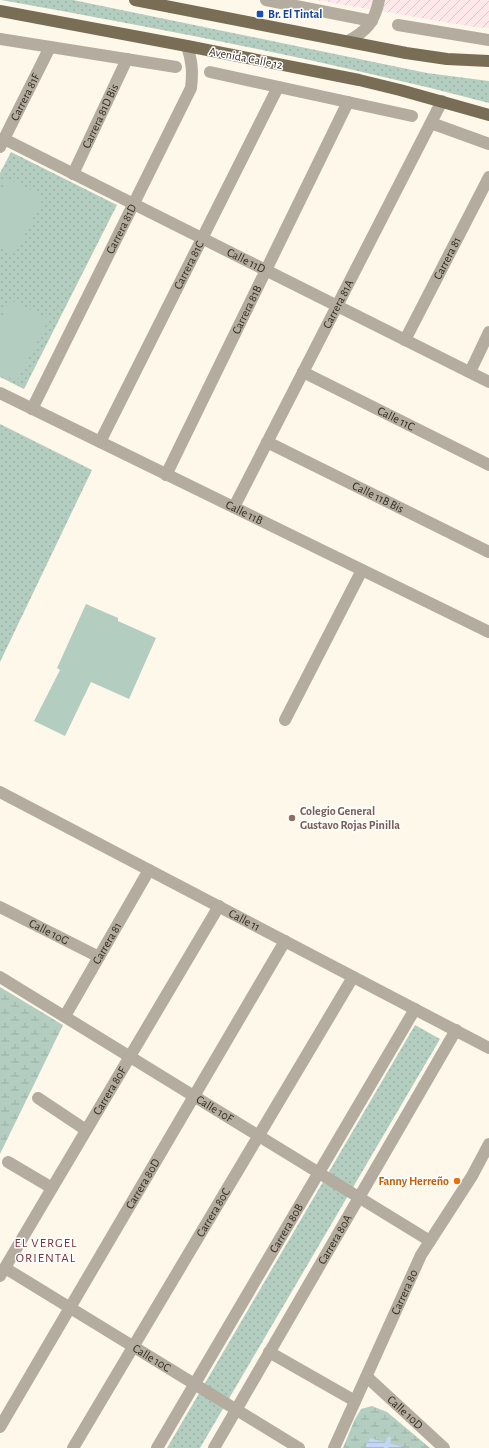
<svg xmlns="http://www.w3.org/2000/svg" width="489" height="1448" font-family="'Alegreya Sans',sans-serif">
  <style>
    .industrial { fill: url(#industrial-furrows) }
    .grass { fill: url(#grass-dots) }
    .wetland { fill: url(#wetland-marsh) }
    .pitch { fill: #b3cec0 }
    .water { fill: url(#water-rules) }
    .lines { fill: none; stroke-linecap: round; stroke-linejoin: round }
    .stream { stroke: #c3d6f5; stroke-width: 4.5 }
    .minor { stroke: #b3ac9f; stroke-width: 12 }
    .major { stroke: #796d55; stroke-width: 12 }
    .transit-dot { fill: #1a4fb4; stroke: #fff; stroke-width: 1.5 }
    .education-dot { fill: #8d6e63; stroke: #fff; stroke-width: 1.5 }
    .food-dot { fill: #e8710a; stroke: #fff; stroke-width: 1.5 }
    .labels { text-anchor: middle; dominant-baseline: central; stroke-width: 3; stroke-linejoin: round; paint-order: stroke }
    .transit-label { font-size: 12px; font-weight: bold; fill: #164399; stroke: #fff; text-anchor: start }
    .street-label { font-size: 12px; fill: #332e21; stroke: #fff }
    .education-label { font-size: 12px; font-weight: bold; fill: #785e54; stroke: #fff; text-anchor: start }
    .food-label { font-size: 12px; font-weight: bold; fill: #c56008; stroke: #fff; text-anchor: end }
    .neighbourhood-label { font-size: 13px; letter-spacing: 1px; fill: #7a323f; stroke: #fff }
  </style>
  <defs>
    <pattern id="industrial-furrows" width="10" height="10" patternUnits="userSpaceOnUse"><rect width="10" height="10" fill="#fee8ea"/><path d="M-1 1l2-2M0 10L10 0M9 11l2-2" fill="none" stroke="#dac7c8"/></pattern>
    <pattern id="grass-dots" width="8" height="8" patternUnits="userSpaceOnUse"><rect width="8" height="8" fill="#b3cec0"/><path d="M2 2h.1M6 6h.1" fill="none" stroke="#9ab1a5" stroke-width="1.8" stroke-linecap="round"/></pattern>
    <pattern id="wetland-marsh" width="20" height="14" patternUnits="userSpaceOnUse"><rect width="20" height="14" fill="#b3cec0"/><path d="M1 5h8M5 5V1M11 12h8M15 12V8" fill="none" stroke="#9ab1a5"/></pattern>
    <pattern id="water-rules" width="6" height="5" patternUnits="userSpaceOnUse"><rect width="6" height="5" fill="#c3d6f5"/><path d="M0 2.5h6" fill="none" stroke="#a8b8d2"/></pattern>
  </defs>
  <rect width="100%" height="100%" fill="#fef8eb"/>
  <polygon class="industrial" points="316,0 489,0 489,28 474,27"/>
  <g class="grass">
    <path d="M1 0H73L427 73 489 81V103C328 61 164 29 1 0Z"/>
    <polygon points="11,152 117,205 24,389 0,377 0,173"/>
    <polygon points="0,424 92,470 0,662"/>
    <polygon points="415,1025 440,1039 200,1448 167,1448"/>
  </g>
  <g class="wetland">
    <polygon points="0,987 63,1025 0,1154"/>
    <polygon points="372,1406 387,1412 430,1448 343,1448 354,1421 361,1409"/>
  </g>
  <g class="pitch">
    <polygon points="7,178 44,197 15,254 0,246 0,192"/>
    <polygon points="10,300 49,319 17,381 0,373 0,320"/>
    <polygon points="86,604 118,618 118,621 156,638 129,699 91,682 65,736 34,721 60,670 57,668"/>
  </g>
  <polygon class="water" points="370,1438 406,1448 365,1448"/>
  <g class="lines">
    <polyline class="stream" points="386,1448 389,1439"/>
    <g class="minor">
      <polyline points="266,0 372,21"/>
      <polyline points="398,25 489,40"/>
      <polyline points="0,39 176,67"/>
      <path d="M348 41C367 31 375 21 379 0"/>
      <polyline points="210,72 412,116"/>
      <polyline points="431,123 489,144"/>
      <path id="s1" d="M4 139 489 382"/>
      <path id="s2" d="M0 147 50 47"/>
      <path id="s3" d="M73 174 127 59"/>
      <path id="s4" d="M405 340 489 177"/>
      <path id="s5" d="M303 372 489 465"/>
      <polyline points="470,372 489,332"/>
      <path id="s6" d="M0 393 489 632"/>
      <path id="s7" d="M32 409 191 88C193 72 192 61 187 46"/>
      <path id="s8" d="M100 442 278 87"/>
      <path id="s9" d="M267 442 489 552"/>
      <path id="s10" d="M166 475 348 102"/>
      <path id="s11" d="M234 507 442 101"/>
      <polyline points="285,720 362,570"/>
      <path id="s12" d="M0 792 489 1048"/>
      <path id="s13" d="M0 907 99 957"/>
      <path id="s14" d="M0 977 430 1241"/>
      <path id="s15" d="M65 1016 149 870"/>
      <polyline points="38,1098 86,1130"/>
      <polyline points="8,1162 52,1188"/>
      <path id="s16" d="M5 1268 299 1448"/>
      <path id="s17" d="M0 1276 219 906"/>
      <polyline points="269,1352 355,1401"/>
      <path id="s18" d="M367 1377 444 1448"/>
      <path id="s19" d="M0 1427 285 941"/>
      <path id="s20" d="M73 1448 353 977"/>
      <path id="s21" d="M157 1448 415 1009"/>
      <path id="s22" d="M214 1448 456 1030"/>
      <path id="s23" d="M334 1448 421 1255 472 1176 489 1144"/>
    </g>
    <g class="major">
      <polyline points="135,0 406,53 447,59 489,61"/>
      <polyline points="0,11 187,46 359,80 400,90 489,115"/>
    </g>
  </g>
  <rect class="transit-dot" x="256" y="10" width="8" height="8" rx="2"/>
  <circle class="education-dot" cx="292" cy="818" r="4"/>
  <circle class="food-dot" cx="457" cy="1181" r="4"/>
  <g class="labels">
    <g class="transit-label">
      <text x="268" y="14">Br. El Tintal</text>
    </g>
    <g class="street-label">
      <text transform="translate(246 58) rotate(11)">Avenida Calle 12</text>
      <text stroke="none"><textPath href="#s2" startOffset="56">Carrera 81F</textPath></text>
      <text stroke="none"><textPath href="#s3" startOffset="64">Carrera 81D Bis</textPath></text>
      <text stroke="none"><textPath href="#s7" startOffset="201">Carrera 81D</textPath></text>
      <text stroke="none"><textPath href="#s4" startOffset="92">Carrera 81</textPath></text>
      <text stroke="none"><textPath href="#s1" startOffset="271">Calle 11D</textPath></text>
      <text stroke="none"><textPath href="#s8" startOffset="198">Carrera 81C</textPath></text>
      <text stroke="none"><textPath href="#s11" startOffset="228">Carrera 81A</textPath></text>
      <text stroke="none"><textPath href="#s10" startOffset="184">Carrera 81B</textPath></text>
      <text stroke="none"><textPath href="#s5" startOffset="104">Calle 11C</textPath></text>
      <text stroke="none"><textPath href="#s9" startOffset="124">Calle 11B Bis</textPath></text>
      <text stroke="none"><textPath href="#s6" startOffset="272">Calle 11B</textPath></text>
      <text stroke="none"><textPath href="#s12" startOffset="276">Calle 11</textPath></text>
      <text stroke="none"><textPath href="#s13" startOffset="55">Calle 10G</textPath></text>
      <text stroke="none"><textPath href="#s15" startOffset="84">Carrera 81</textPath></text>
      <text stroke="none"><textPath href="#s17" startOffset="215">Carrera 80F</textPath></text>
      <text stroke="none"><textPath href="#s14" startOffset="252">Calle 10F</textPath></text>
      <text stroke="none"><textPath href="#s19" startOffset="282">Carrera 80D</textPath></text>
      <text stroke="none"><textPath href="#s20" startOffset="274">Carrera 80C</textPath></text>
      <text stroke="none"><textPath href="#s21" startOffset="255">Carrera 80B</textPath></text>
      <text stroke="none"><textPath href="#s22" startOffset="241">Carrera 80A</textPath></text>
      <text stroke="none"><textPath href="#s23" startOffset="171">Carrera 80</textPath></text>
      <text stroke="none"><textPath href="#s16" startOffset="172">Calle 10C</textPath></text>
      <text stroke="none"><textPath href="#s18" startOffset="52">Calle 10D</textPath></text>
    </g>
    <g class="education-label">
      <text x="300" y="811">Colegio General<tspan x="300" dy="14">Gustavo Rojas Pinilla</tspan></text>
    </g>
    <g class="food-label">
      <text x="449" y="1181">Fanny Herreño</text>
    </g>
    <g class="neighbourhood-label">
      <text x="46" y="1243">EL VERGEL<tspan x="46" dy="15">ORIENTAL</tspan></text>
    </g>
  </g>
</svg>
